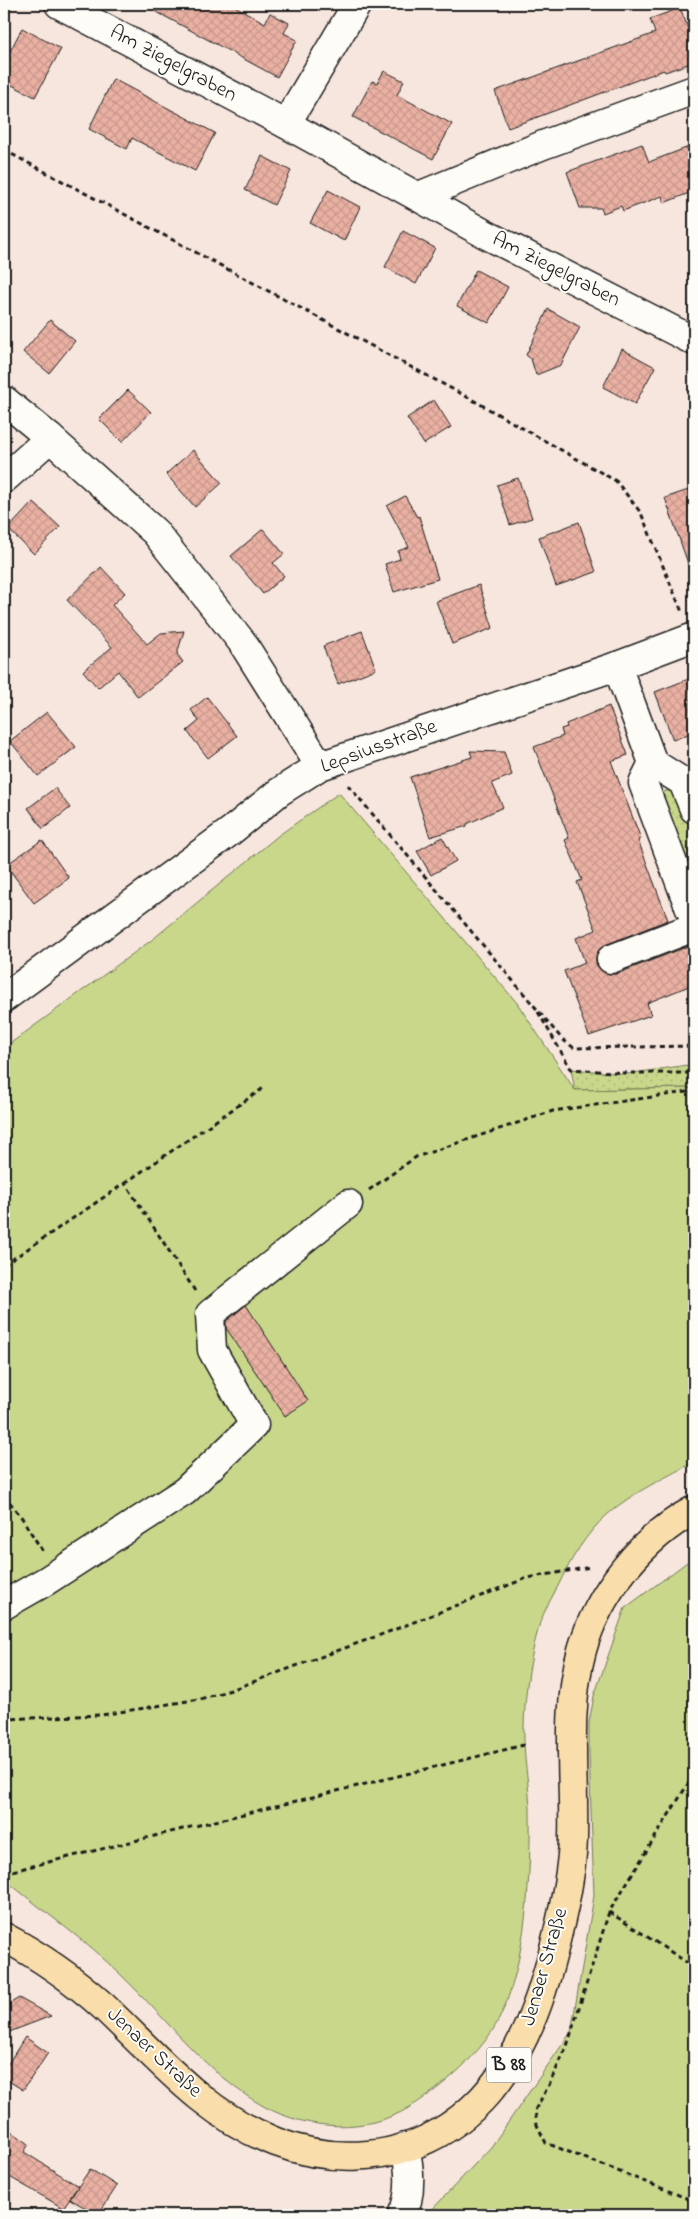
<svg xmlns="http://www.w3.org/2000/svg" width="698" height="2219" font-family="'Indie Flower',sans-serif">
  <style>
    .grass { fill: url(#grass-dots); stroke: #727a54 }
    .garden { fill: #c9d78b; stroke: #727a54 }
    .building { fill: url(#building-cross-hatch); stroke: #1c1c1c }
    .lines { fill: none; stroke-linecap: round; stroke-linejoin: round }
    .street-casing { stroke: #1c1c1c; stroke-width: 31 }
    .primary-casing { stroke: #1c1c1c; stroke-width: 31 }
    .path { stroke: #1c1c1c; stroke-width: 3; stroke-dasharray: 5 4; stroke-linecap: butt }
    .street { stroke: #fdfcf7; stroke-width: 28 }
    .primary { stroke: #f9ddab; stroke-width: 28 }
    .labels { text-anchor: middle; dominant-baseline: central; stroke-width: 4; stroke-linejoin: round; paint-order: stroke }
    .shield { fill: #fdfcf7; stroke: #605f5e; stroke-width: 1 }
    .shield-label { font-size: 20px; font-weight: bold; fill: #1c1c1c }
    .street-label { font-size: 21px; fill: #1c1c1c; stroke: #fdfcf7 }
  </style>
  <defs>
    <pattern id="grass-dots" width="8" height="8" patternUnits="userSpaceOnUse" patternTransform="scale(1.25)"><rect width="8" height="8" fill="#c9d78b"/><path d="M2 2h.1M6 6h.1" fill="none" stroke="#acb877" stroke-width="1.8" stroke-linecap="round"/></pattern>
    <pattern id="building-cross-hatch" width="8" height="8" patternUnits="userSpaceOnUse" patternTransform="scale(1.25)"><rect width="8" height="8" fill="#eab1a3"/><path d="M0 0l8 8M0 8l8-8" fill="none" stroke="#c8988c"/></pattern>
  </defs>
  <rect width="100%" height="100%" fill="#f7e6de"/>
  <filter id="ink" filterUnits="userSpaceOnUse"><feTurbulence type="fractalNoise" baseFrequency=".02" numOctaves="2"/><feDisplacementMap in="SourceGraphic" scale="10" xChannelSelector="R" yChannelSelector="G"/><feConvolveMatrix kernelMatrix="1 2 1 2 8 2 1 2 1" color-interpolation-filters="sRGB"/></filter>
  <g filter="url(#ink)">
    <g class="grass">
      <polygon points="665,791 673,791 678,796 694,837 694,894 660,797"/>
      <polygon points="694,1064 694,1088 575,1090 571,1069 627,1074"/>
    </g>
    <g class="garden">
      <path d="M339 793 517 1003 575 1090 694 1088V1462C665 1478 633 1492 608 1514 586 1533 570 1561 558 1586 551 1599 543 1613 539 1626 528 1665 523 1706 524 1745 525 1766 529 1787 530 1808 531 1870 527 1964 499 2019 482 2053 442 2088 410 2107 367 2134 309 2130 265 2107 207 2075 168 2020 121 1975 86 1941 42 1910 4 1879V1048L153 939 279 835Z"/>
      <polygon points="694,1557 694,2215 427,2215 491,2147 571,2032 594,1896 589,1753 589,1723 594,1696 625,1608"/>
    </g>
    <g class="building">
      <polygon points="142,4 231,4 265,23 270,13 289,23 284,33 297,40 277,77"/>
      <polygon points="680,8 689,30 694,28 694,62 665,72 664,70 508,128 495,91 655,33 650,19"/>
      <polygon points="22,28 61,49 35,97 4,81 4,63"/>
      <polygon points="384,71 404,81 397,95 452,124 433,159 353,117 372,81 377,83"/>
      <polygon points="113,79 215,133 195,171 132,138 127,149 89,129"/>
      <polygon points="642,144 649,162 694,145 694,191 664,203 662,196 623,211 621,206 603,213 601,208 580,208 567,172"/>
      <polygon points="262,156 291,171 274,205 245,190"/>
      <polygon points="328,190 360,207 344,241 310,223"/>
      <polygon points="403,231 435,248 416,284 385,267"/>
      <polygon points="476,270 508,287 489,323 457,306"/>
      <polygon points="548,309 580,327 561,365 536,375 531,359 526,355"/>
      <polygon points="50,320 75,341 49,373 23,352"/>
      <polygon points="622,349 655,367 635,404 603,387"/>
      <polygon points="128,390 151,412 122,442 99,419"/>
      <polygon points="434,400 451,427 424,444 407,418"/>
      <polygon points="193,450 222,483 195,507 166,474"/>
      <polygon points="518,478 532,518 510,525 497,485"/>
      <polygon points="694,488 694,572 691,572 665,498"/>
      <polygon points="405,496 417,517 419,516 438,579 394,592 385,564 400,559 398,551 409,547 387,506"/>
      <polygon points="33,502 60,527 34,554 8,529"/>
      <polygon points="579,522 596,572 556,586 539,537"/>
      <polygon points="263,529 284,554 273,563 284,576 263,594 231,556"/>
      <polygon points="101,567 125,593 112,605 147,644 161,633 184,631 177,654 183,662 138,697 118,671 98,688 83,671 112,647 67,600"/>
      <polygon points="479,585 493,628 452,644 436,601"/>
      <polygon points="362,631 376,669 338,684 323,646"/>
      <polygon points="694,677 694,732 673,740 655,692"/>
      <polygon points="207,697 237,736 208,758 187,731 199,721 191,710"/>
      <polygon points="609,706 628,755 611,761 641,839 638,840 668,920 605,945 599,950 596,957 596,964 602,971 609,974 616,974 694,944 694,984 647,1003 651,1015 589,1036 564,971 585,963 576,938 596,930 577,882 582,880 565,840 569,838 534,747 563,736 561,729 567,727 566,724"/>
      <polygon points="47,712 76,747 38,776 10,741"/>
      <polygon points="470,751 504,752 512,775 492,783 503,807 467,824 467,826 430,837 410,777 472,757"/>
      <polygon points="55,788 70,808 43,829 28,808"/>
      <polygon points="442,837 456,861 431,875 417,851"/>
      <polygon points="42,840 69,878 34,903 6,865"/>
      <polygon points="246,1305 308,1401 285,1416 226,1328 226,1321"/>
      <polygon points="19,1998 51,2016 4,2034 4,2007"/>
      <polygon points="25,2037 48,2053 23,2090 4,2078 4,2070"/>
      <polygon points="4,2126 29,2144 24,2152 78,2186 63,2208 8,2176 4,2182"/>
      <polygon points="90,2169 117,2186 98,2215 70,2199"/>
    </g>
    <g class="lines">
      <g class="street-casing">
        <g id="street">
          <polyline points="59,4 286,124 485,234 694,341"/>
          <polyline points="286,124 357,4"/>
          <polyline points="419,196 543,145 694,90"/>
          <polyline points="4,400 50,438 155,532 242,642 320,766"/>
          <polyline points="4,479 50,438"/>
          <polyline points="617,666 653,763 683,782 694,809"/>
          <polyline points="653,763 643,783 690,909 694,911"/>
          <polyline points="611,959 694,927"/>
          <polyline points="4,998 231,831 279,792 320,766 617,666 694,637"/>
          <polyline points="4,1605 46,1581 185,1491 254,1425 212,1350 210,1314 348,1204"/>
          <path d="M402 2215C412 2195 410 2169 405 2147"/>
        </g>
      </g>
      <g class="primary-casing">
        <path id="primary" d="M4 1937C40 1956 73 1979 104 2007 157 2057 206 2116 276 2142 328 2162 388 2161 437 2134 510 2093 539 2014 557 1936 565 1904 572 1872 573 1839 575 1777 565 1711 582 1650 598 1593 642 1538 694 1510"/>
      </g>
      <g class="path">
        <polyline points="4,150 471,399 616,481 641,513 682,612"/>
        <polyline points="348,785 562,1039 574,1048 694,1046"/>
        <polyline points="538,1012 571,1069 625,1073 694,1073"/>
        <polyline points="125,1183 265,1087"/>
        <polyline points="369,1190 416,1157 553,1111 694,1091"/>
        <polyline points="4,1265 125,1183 195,1291"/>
        <polyline points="4,1495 22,1518 43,1552"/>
        <polyline points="4,1719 101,1715 200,1699 231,1690 391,1631 527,1578 591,1567"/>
        <polyline points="694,1774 609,1912 567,2046 549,2085 535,2110 537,2125 546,2143 694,2201"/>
        <polyline points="4,1873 524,1745"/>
        <polyline points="609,1912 694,1967"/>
      </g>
      <use href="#street" class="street"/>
      <use href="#primary" class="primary"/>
    </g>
  </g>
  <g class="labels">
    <rect class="shield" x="486.5" y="2047.5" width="45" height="35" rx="4"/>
    <g class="shield-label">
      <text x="509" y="2065">B 88</text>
    </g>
    <g class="street-label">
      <text transform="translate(173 64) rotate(28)">Am Ziegelgraben</text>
      <text transform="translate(556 270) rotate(27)">Am Ziegelgraben</text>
      <text transform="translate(379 747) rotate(-20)">Lepsiusstraße</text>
      <text transform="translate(545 1967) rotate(-74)">Jenaer Straße</text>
      <text transform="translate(154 2053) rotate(43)">Jenaer Straße</text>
    </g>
  </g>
  <rect width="698" height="2219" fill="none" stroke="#fdfcf7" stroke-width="20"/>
  <rect x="10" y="10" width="678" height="2199" fill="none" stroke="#1c1c1c" stroke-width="2" filter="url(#ink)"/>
</svg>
